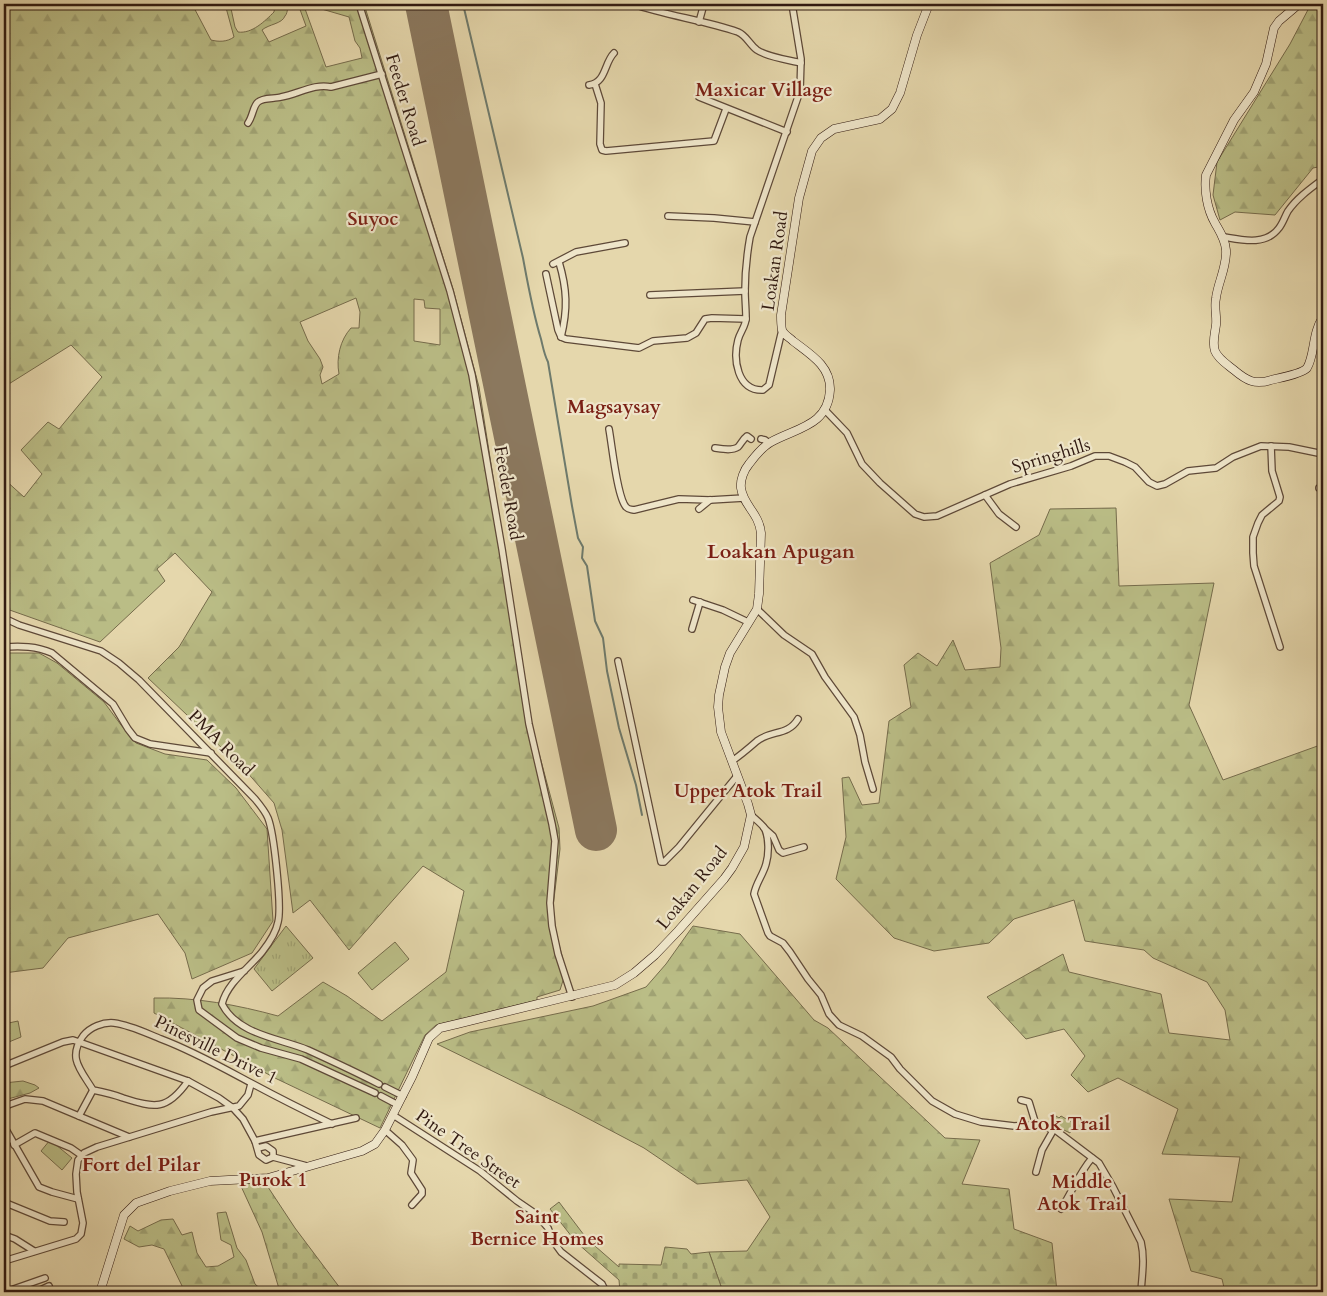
<svg xmlns="http://www.w3.org/2000/svg" width="1327" height="1296" font-family="Cardo,serif">
  <style>
    .green { fill: #babd86; stroke: #766c4c }
    .forest { fill: url(#forest-firs); stroke: #766c4c; fill-rule: evenodd }
    .cemetery { fill: url(#cemetery-stones); stroke: #766c4c }
    .park { fill: url(#park-tufts); stroke: #766c4c }
    .lines { fill: none; stroke-linecap: round; stroke-linejoin: round }
    .stream { stroke: #6e7a6c; stroke-width: 2 }
    .runway { stroke: #8b785e; stroke-width: 42 }
    .minor-casing { stroke: #5e4938; stroke-width: 8 }
    .secondary-casing { stroke: #311a11; stroke-width: 9 }
    .minor { stroke: #eee5c9; stroke-width: 5.5 }
    .secondary { stroke: #eee5c9; stroke-width: 8 }
    .labels { text-anchor: middle; dominant-baseline: central; stroke-width: 4.5; stroke-linejoin: round; paint-order: stroke }
    .street-label { font-size: 18px; fill: #311a11; stroke: #eee5c9 }
    .neighbourhood-label { font-size: 19px; font-weight: bold; fill: #7a1f14; stroke: #eee5c9 }
    .quarter-label { font-size: 20px; font-weight: bold; fill: #7a1f14; stroke: #eee5c9 }
  </style>
  <defs>
    <pattern id="forest-firs" width="22" height="20" patternUnits="userSpaceOnUse" patternTransform="scale(1.25)"><rect width="22" height="20" fill="#babd86"/><path d="M5 1l3.5 6h-7zM16 11l3.5 6h-7z" fill="#a0a273"/></pattern>
    <pattern id="cemetery-stones" width="16" height="16" patternUnits="userSpaceOnUse" patternTransform="scale(1.25)"><rect width="16" height="16" fill="#babd86"/><path d="M2 7V4a2 2 0 0 1 4 0v3zM10 15v-3a2 2 0 0 1 4 0v3z" fill="#a0a273"/></pattern>
    <pattern id="park-tufts" width="24" height="20" patternUnits="userSpaceOnUse" patternTransform="scale(1.25)"><rect width="24" height="20" fill="#babd86"/><path d="M3 7l-1-3M5 7V3M7 7l1-3M15 17l-1-3M17 17v-4M19 17l1-3" fill="none" stroke="#a0a273"/></pattern>
  </defs>
  <rect width="100%" height="100%" fill="#e5d7ac"/>
  <filter id="stains"><feTurbulence type="fractalNoise" baseFrequency=".004" numOctaves="4"/><feColorMatrix values="0 0 0 0 .2 0 0 0 0 .09 0 0 0 0 .02 0 0 0 .5 -.17"/></filter>
  <radialGradient id="worn" r=".72"><stop offset=".6" stop-color="#630" stop-opacity="0"/><stop offset="1" stop-color="#630" stop-opacity=".3"/></radialGradient>
  <g class="green">
    <polygon points="395,942 409,959 372,990 358,973"/>
    <polygon points="1056,1116 1059,1118 1061,1116 1075,1124 1070,1133 1052,1124"/>
    <polygon points="50,1140 72,1158 62,1170 41,1151"/>
  </g>
  <g class="forest">
    <path d="M4 4H192L211 40C219 42 227 42 234 37L225 4H230L235 27 238 32C252 34 265 21 274 12L275 4H297L288 8C287 11 287 14 285 16 282 24 269 24 262 30L269 42 306 26 298 4H330L344 7 352 4H364L453 289 479 387 532 727 559 828 560 849 553 907 556 933 566 971 560 990 537 997V1000L436 1025 425 1035 380 1128 277 1079 154 1013V998C195 997 238 1005 278 1016L323 982 347 996 382 1021 446 972 464 891 423 866 349 950 310 900 293 913 282 830 274 803 245 770 148 678 179 647 212 592 175 553 157 569 165 581 100 642 4 608V479L24 497 42 474 21 450 48 422 59 429 102 377 71 345 4 387ZM308 5 349 17 355 41 360 48 362 58 326 67 304 6ZM356 298 360 312 359 328H351C340 340 336 358 339 374L322 384 320 375 323 367 320 359 308 341 300 322ZM414 299 424 300 425 308 440 309V345L414 341Z"/>
    <polygon points="1311,4 1323,4 1323,166 1313,168 1275,215 1235,212 1220,220 1213,195 1217,162 1290,44"/>
    <polygon points="1116,508 1119,586 1214,583 1189,705 1223,780 1323,744 1323,1292 1225,1292 1222,1279 1191,1271 1169,1199 1232,1202 1240,1157 1162,1154 1178,1109 1118,1078 1088,1092 1071,1075 1085,1056 1064,1029 1026,1039 987,997 1063,954 1069,972 1161,994 1169,1033 1230,1040 1225,1010 1207,982 1153,958 1144,950 1085,941 1074,900 1014,919 989,943 934,951 894,938 836,879 846,837 842,778 849,777 862,805 879,803 889,721 911,707 904,665 918,653 937,666 953,640 965,670 1000,667 1001,648 990,563 1039,535 1050,509"/>
    <polygon points="4,653 39,653 57,663 104,702 121,725 136,743 165,754 207,760 236,788 267,829 273,921 252,953 192,979 185,953 158,914 68,938 43,968 4,973"/>
    <polygon points="693,926 740,934 814,1020 828,1028 945,1138 980,1140 962,1184 1009,1189 1014,1229 1052,1243 1057,1292 723,1292 709,1252 747,1251 770,1217 747,1180 697,1184 644,1148 570,1109 437,1044 470,1032 593,1006 646,987 666,964"/>
    <polygon points="18,1021 21,1037 4,1044 4,1024"/>
    <polygon points="23,1081 35,1085 39,1088 30,1093 4,1100 4,1083"/>
    <polygon points="226,1212 237,1248 246,1260 255,1284 264,1292 185,1292 164,1249 152,1245 139,1247 124,1239 130,1226 138,1231 161,1220 173,1219 182,1235 192,1232 197,1253 206,1267 218,1266 234,1257 231,1245 221,1240 217,1213"/>
  </g>
  <g class="cemetery">
    <polygon points="264,1181 295,1228 343,1292 280,1292 262,1232 240,1184 240,1182"/>
    <polygon points="559,1202 587,1239 619,1267 619,1264 661,1265 665,1247 687,1249 691,1254 709,1252 723,1292 620,1292 619,1280 576,1242 550,1209"/>
  </g>
  <polygon class="park" points="286,926 313,958 272,991 254,969"/>
  <g class="lines">
    <path class="stream" d="M463 4 523 258C528 285 533 313 541 339 543 347 544 354 548 362L572 506 578 538 583 547 582 558 587 566 595 621 603 638 607 671 619 728 636 785 642 815"/>
    <polyline class="runway" points="426,4 596,830"/>
    <g class="minor-casing">
      <g id="minor">
        <polyline points="359,4 450,291 472,375 502,549 529,724 552,824 555,841 550,903 552,926 558,954 572,997"/>
        <path d="M633 4C667 16 704 20 738 32 747 36 749 44 757 50 767 57 789 60 801 63"/>
        <polyline points="699,22 704,4"/>
        <polyline points="595,84 601,103 600,144 602,150 606,151 714,141 726,109"/>
        <path d="M589 85C606 83 604 63 614 53"/>
        <polyline points="699,97 787,132"/>
        <path d="M248 123C253 116 253 106 258 102 263 97 275 99 281 97 298 94 315 83 331 87L382 74"/>
        <polyline points="668,216 714,218 755,222"/>
        <path d="M1224 237C1242 240 1266 246 1279 228 1283 223 1285 216 1288 211 1297 198 1311 188 1323 179"/>
        <path d="M559 262C567 289 568 309 561 337"/>
        <polyline points="553,264 576,252 625,243"/>
        <polyline points="546,274 558,330 561,337 566,339 639,348 653,341 687,338 696,333 705,319 712,318 746,319"/>
        <polyline points="650,295 745,291"/>
        <path d="M782 330 769 385 763 390C737 391 733 359 738 340 740 332 746 326 746 318 746 309 745 300 745 291 745 273 747 254 750 237L800 91 801 59 792 4"/>
        <polyline points="825,410 847,433 862,464 880,483 915,514 924,517 937,516 1010,484 1071,466 1095,456 1109,456 1125,462 1135,467 1149,482 1157,486 1165,484 1188,471 1216,468 1233,457 1261,446 1289,447 1323,454"/>
        <path d="M609 429C612 445 617 497 626 507 629 510 630 509 634 510L679 499 710 500 744 498"/>
        <polyline points="761,439 765,440 769,443"/>
        <polyline points="1271,446 1272,471 1280,497 1279,501 1262,515 1258,523 1253,537 1253,553 1254,566 1280,647"/>
        <path d="M715 448C722 449 732 451 738 447 741 444 743 439 747 436L751 439"/>
        <polyline points="1319,488 1323,488"/>
        <polyline points="985,495 999,514 1016,527"/>
        <polyline points="699,509 710,500"/>
        <polyline points="693,600 723,610 748,622"/>
        <polyline points="757,609 784,635 812,654 825,677 854,717 860,735 865,762 873,789"/>
        <path d="M4 618 19 625 101 651 119 663 139 680 255 799C260 805 265 811 268 818 274 833 282 907 278 922 276 933 269 943 262 952 249 968 227 983 222 1004 238 1035 279 1038 308 1050 332 1061 356 1072 379 1084"/>
        <polyline points="692,629 700,602"/>
        <path d="M4 647C21 646 36 646 52 653L113 704 128 729 135 738 150 744 211 753"/>
        <polyline points="618,661 661,862 664,862 679,847 737,776"/>
        <path d="M732 761C741 755 749 748 757 741 771 730 788 736 798 719"/>
        <path d="M751 815C755 819 762 824 765 829 769 839 769 854 766 864 763 875 756 883 754 894L768 933 770 936 783 943 790 952 808 979 821 995 829 1014 839 1025 862 1036 891 1057 900 1069 932 1101 955 1114 981 1122 1014 1126 1036 1125 1054 1129 1099 1163 1113 1187 1141 1242C1145 1259 1142 1275 1141 1292"/>
        <polyline points="764,828 773,836 779,850 783,853 804,847"/>
        <polyline points="244,971 212,981 203,988 197,1000 199,1010 237,1038 261,1048 301,1059 375,1093"/>
        <polyline points="4,1066 63,1042 73,1040 79,1042 188,1081 219,1098 233,1108 243,1119 255,1141 259,1155 266,1160 273,1157 307,1166"/>
        <path d="M188 1081C167 1111 155 1108 123 1098 113 1094 103 1092 93 1090 81 1070 67 1058 83 1036 90 1027 103 1022 114 1023 130 1025 146 1033 161 1039 193 1051 223 1068 253 1084 279 1098 305 1111 332 1124"/>
        <polyline points="385,1087 403,1096"/>
        <polyline points="381,1096 398,1105"/>
        <polyline points="1021,1100 1029,1102 1036,1125"/>
        <polyline points="4,1111 8,1105 25,1099 43,1101 129,1137"/>
        <polyline points="393,1115 480,1171 517,1201 536,1214 548,1228 553,1241 561,1252 602,1284 606,1292"/>
        <polyline points="79,1116 93,1090"/>
        <polyline points="4,1126 39,1187 52,1192 78,1199"/>
        <polyline points="385,1130 402,1145 413,1160 411,1173 422,1190 422,1194 412,1205"/>
        <polyline points="255,1141 356,1118"/>
        <polyline points="14,1145 35,1133 71,1148 81,1155"/>
        <polyline points="258,1148 266,1146 273,1151 273,1157"/>
        <polyline points="1036,1172 1042,1150 1054,1129"/>
        <polyline points="4,1187 6,1203 50,1221 64,1222"/>
        <path d="M1061 1209C1072 1192 1079 1173 1092 1158"/>
        <polyline points="4,1235 15,1239 34,1251"/>
        <polyline points="4,1261 76,1239 81,1234 83,1223 77,1192 76,1174 78,1160 84,1153 97,1147 211,1112 239,1106 248,1095 251,1084"/>
        <polyline points="5,1292 45,1278"/>
        <polyline points="36,1292 49,1286"/>
      </g>
    </g>
    <g class="secondary-casing">
      <g id="secondary">
        <path d="M1299 4 1279 21 1274 28 1266 64 1254 92 1234 120 1206 175C1204 190 1207 209 1215 223 1220 232 1225 239 1226 250 1227 267 1218 282 1216 298 1214 307 1217 316 1216 325 1215 333 1212 343 1215 351 1218 359 1228 365 1234 370 1247 381 1255 385 1271 380 1279 378 1302 374 1307 368 1315 355 1312 333 1323 317"/>
        <path d="M100 1292 124 1215 136 1203 170 1191 210 1181 268 1178 362 1151 375 1144 385 1130 412 1077 429 1038 440 1028 457 1024 615 985 634 973 655 955 678 931 724 879 732 868 744 847 751 815 748 804 721 732 718 707 719 695 725 667 730 653 757 609 759 594 761 533C759 513 743 505 741 488 740 480 744 470 749 464 755 456 762 447 771 442 796 428 828 426 830 390 831 366 810 354 793 341 789 337 784 335 782 330 781 325 781 319 781 315L799 198 812 151 821 138 834 129 880 119 892 109 900 93 917 35 929 4"/>
      </g>
    </g>
    <use href="#minor" class="minor"/>
    <use href="#secondary" class="secondary"/>
  </g>
  <g class="labels">
    <g class="street-label">
      <text transform="translate(405 100) rotate(73)">Feeder Road</text>
      <text transform="translate(775 261) rotate(-82)">Loakan Road</text>
      <text transform="translate(1051 456) rotate(-17)">Springhills</text>
      <text transform="translate(508 493) rotate(80)">Feeder Road</text>
      <text transform="translate(221 743) rotate(45)">PMA Road</text>
      <text transform="translate(692 888) rotate(-51)">Loakan Road</text>
      <text transform="translate(216 1050) rotate(26)">Pinesville Drive 1</text>
      <text transform="translate(468 1149) rotate(35)">Pine Tree Street</text>
    </g>
    <g class="neighbourhood-label">
      <text x="764" y="90">Maxicar Village</text>
      <text x="373" y="219">Suyoc</text>
      <text x="614" y="407">Magsaysay</text>
      <text x="748" y="791">Upper Atok Trail</text>
      <text x="273" y="1180">Purok 1</text>
      <text x="1082" y="1182">Middle<tspan x="1082" dy="22">Atok Trail</tspan></text>
      <text x="537" y="1217">Saint<tspan x="537" dy="22">Bernice Homes</tspan></text>
    </g>
    <g class="quarter-label">
      <text x="781" y="551">Loakan Apugan</text>
      <text x="1063" y="1123">Atok Trail</text>
      <text x="141" y="1164">Fort del Pilar</text>
    </g>
  </g>
  <rect width="1327" height="1296" fill="none" stroke="#e5d7ac" stroke-width="20"/>
  <rect x="5" y="5" width="1317" height="1286" fill="none" stroke="#311a11" stroke-width="2.5"/>
  <rect x="10" y="10" width="1307" height="1276" fill="none" stroke="#311a11"/>
  <rect width="100%" height="100%" filter="url(#stains)"/>
  <rect width="100%" height="100%" fill="url(#worn)"/>
</svg>
